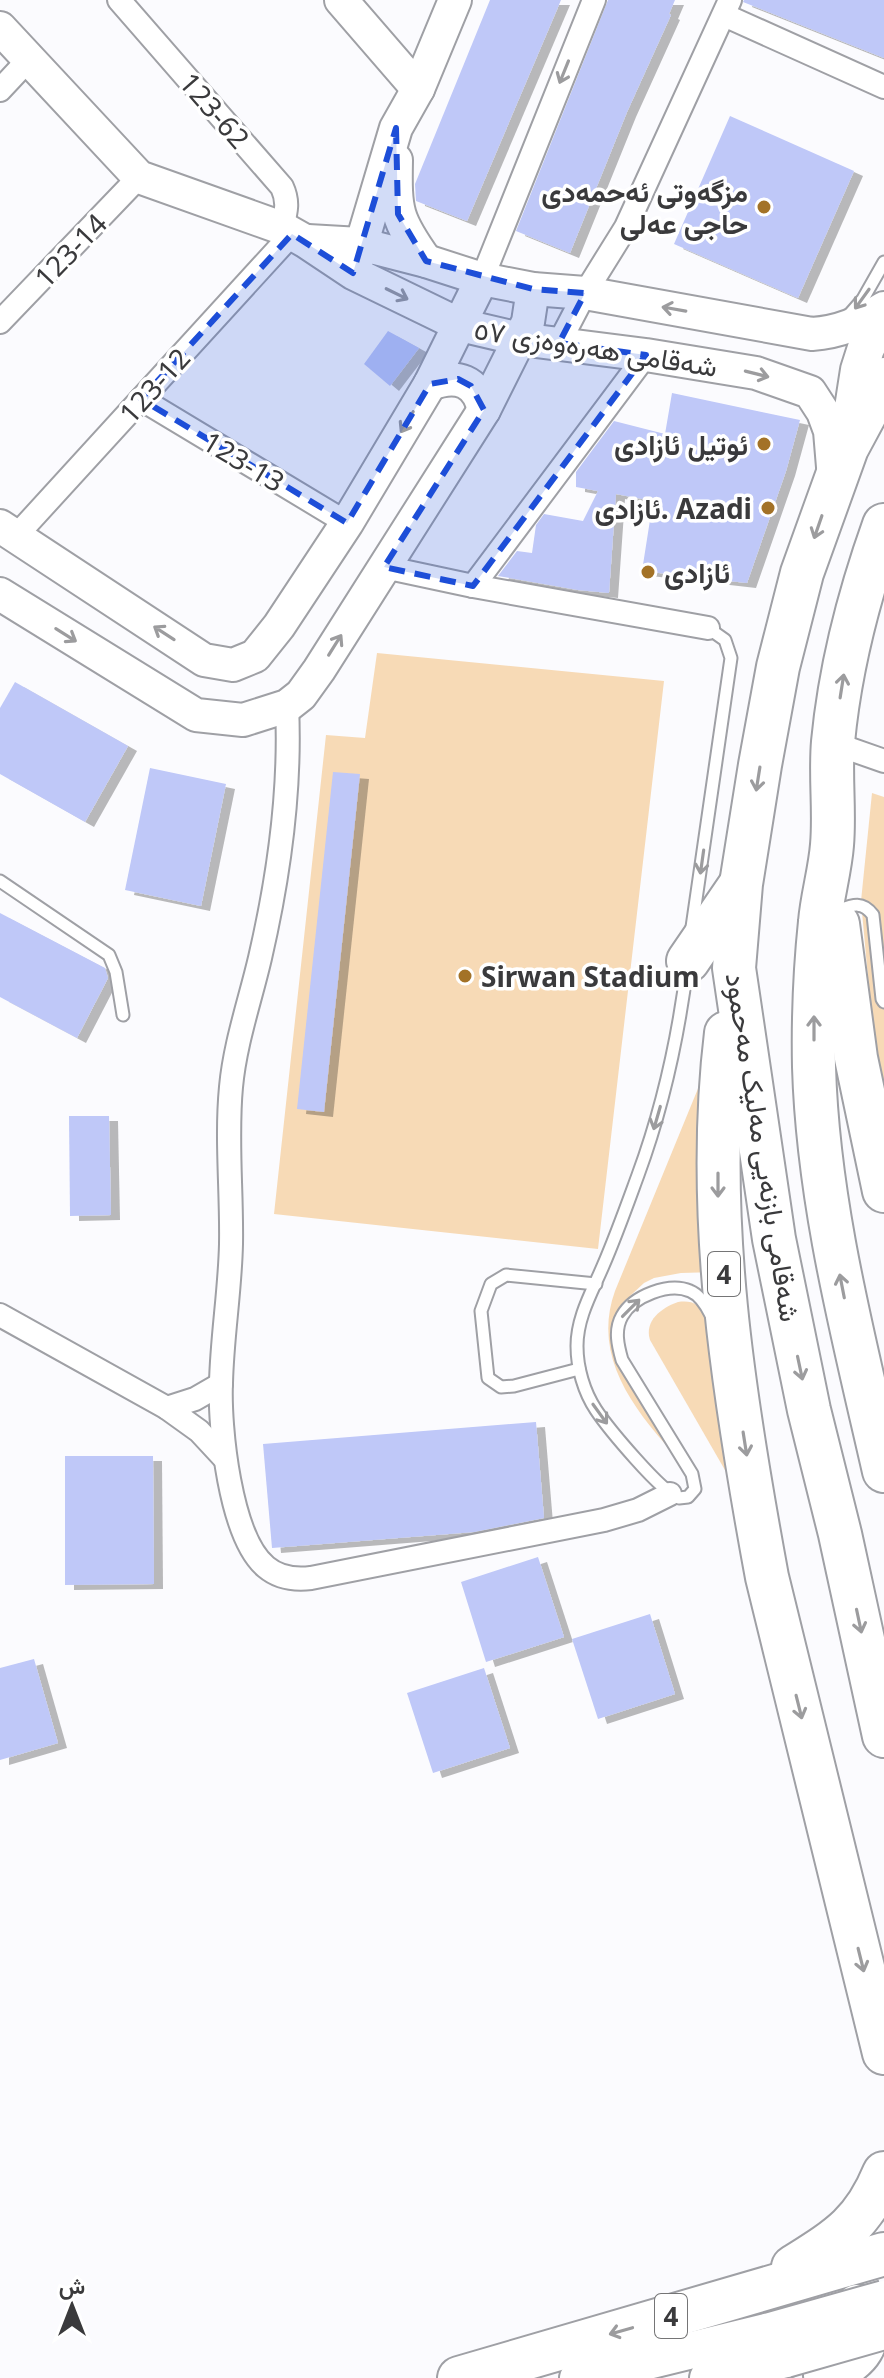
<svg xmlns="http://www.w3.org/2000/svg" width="884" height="2378" font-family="'Noto Sans',Vazirmatn,sans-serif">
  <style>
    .green { fill: #f7dab6 }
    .building { fill: #bfc8f8; filter: url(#shadow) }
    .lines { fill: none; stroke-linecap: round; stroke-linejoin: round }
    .lane-casing { stroke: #9fa0a5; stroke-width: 15 }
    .street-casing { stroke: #9fa0a5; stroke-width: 26 }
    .secondary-casing { stroke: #9fa0a5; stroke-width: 36 }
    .primary-casing { stroke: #9fa0a5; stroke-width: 40 }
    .highway-casing { stroke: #9fa0a5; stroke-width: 46 }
    .lane { stroke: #fff; stroke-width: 11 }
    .street { stroke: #fff; stroke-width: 22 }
    .secondary { stroke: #fff; stroke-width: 32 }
    .primary { stroke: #fff; stroke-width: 36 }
    .highway { stroke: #fff; stroke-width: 42 }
    .primary-bridge-casing { stroke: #9fa0a5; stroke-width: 40; stroke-linecap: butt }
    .primary-bridge { stroke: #fff; stroke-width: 36 }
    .oneway { stroke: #9c9c9e }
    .marked { fill: #1d4ed8; fill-opacity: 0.2; stroke: #1d4ed8; stroke-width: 6; stroke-dasharray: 16 10; stroke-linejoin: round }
    .poi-dot { fill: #a37227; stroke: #fff; stroke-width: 3 }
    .labels { text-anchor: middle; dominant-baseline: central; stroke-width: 7; stroke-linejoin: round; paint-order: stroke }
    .shield { fill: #fff; stroke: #757576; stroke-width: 2 }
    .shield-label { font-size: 26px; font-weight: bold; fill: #3a3a3c }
    .street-label { font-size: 28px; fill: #3a3a3c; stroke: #fff }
    .poi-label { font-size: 28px; font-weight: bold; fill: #3a3a3c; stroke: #fff; text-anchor: end }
  </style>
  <defs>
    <filter id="shadow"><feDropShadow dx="9" dy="5" stdDeviation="0" flood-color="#0004"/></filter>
  </defs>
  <rect width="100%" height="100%" fill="#fbfbfe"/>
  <g class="green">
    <polygon points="377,653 664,681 598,1249 274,1214 326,735 365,738"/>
    <polygon points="872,793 884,797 884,1097 877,1076 861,901"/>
    <path d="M713 1052 716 1272 681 1273 654 1278 644 1283 630 1296 625 1306 620 1346 694 1476C648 1425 588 1366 615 1291Z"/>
    <path d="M678 1302C692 1300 699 1304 707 1316L748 1510 650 1340C644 1321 661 1308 678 1302Z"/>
  </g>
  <g class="building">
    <polygon points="490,0 561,0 467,221 416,201 415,184"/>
    <polygon points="608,0 675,0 669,14 671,15 627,112 570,253 516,231"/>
    <polygon points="744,0 884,0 884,58 743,2"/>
    <polygon points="730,116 854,171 798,298 674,244"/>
    <polygon points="388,331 419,348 390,386 364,364"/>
    <polygon points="672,393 800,420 786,471 747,583 642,571 653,501 616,494 609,593 578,590 498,576 517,551 532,553 536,525 544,514 583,521 598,491 576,487 576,472 614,421 665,434"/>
    <polygon points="15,682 128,746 85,822 0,774 0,708"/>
    <polygon points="150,768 226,784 201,906 125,890"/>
    <polygon points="333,772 360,774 324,1112 297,1109"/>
    <polygon points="0,913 105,968 108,978 77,1038 0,997"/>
    <polygon points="69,1116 109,1116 111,1215 70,1216"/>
    <polygon points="536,1422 544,1518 474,1532 272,1548 263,1444"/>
    <polygon points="65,1456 153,1456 154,1584 65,1585"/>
    <polygon points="538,1557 564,1637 486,1662 461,1582"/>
    <polygon points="650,1614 675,1694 598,1719 572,1639"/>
    <polygon points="34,1659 58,1743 0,1760 0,1668"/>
    <polygon points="484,1668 510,1748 433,1773 407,1693"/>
  </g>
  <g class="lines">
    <g class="lane-casing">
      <g id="lane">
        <polyline points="849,315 863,299 884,262"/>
        <polyline points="0,881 109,955 116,972 123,1015"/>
        <path d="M836 911C852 905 862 900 873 915L882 999 884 1002"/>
        <polyline points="692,927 731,658 725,640 708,628"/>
        <path d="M687 967C678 1039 663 1107 638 1175 627 1205 616 1236 603 1266 592 1292 577 1317 577 1346 577 1368 584 1392 596 1410 608 1428 661 1492 679 1498L688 1497 695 1489 692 1474 622 1360C618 1346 614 1330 622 1316 633 1296 669 1282 690 1291 700 1295 706 1305 711 1315"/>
        <polyline points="579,1369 514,1386 501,1387 488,1378 481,1311 491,1284 506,1275 596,1284"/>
      </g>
    </g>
    <g class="street-casing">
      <g id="street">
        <path d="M119 0 282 187C289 202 286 212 282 228"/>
        <polyline points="724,15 884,87"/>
        <polyline points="0,90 29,59"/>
        <polyline points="482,279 594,0"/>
        <polyline points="0,322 139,177"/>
        <polyline points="559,343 585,293 626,227 730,0"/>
        <polyline points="141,399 347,523"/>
        <polyline points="16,536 292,234"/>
        <polyline points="384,567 473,586 708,628"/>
        <polyline points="473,586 646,355"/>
        <path d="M287 706C291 790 279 876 260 958 250 1001 235 1043 231 1087 226 1139 232 1192 231 1244 230 1291 222 1337 221 1383 219 1427 230 1537 266 1567 279 1578 294 1580 311 1578L604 1520 638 1510 670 1494"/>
        <polyline points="833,743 884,761"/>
        <polyline points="0,1315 167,1408 199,1431 225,1459"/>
        <polyline points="167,1408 195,1399 221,1384"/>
      </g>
    </g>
    <g class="secondary-casing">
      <g id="secondary">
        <polyline points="341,0 418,89"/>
        <polyline points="0,28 139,177 282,228 305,241 353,273 460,325 520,339 646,355 756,373 810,392 823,412 830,431 834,479"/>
        <path d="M396 160C395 211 396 219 426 261"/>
        <path d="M308 241 360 244 426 261 482 279 533 289 585 293 812 334C840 332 860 323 884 308"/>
        <polyline points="355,266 396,128 418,89 455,0"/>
        <path d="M430 384C457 374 477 380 484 410"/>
        <polyline points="0,526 204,660 233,665 255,656 279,626 347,523 430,384 482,279"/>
        <polyline points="0,594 196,715 243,720 287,706 301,695 319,670 484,410 528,322 533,289"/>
      </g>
    </g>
    <g class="primary-casing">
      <g id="primary">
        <polyline points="849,434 859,370 866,348 884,314"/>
        <polyline points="578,2378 770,2331"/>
        <polyline points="708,2378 786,2359"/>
      </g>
    </g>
    <g class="highway-casing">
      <g id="highway">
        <polyline points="884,379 847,448 802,573 778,667 760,765 741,884 734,968 774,1239 809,1410 840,1534 884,1736"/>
        <path d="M884 525C859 595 840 668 833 742 830 776 835 811 832 845 830 871 822 897 820 922 815 970 813 1019 814 1067 818 1204 854 1339 884 1471"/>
        <polyline points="838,924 856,1058 884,1191"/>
        <polyline points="688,961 740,885"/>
        <path d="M726 1033C704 1214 734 1399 767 1577L884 2053"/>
        <path d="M793 2267C839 2238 863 2224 884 2173"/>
        <path d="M825 2375C858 2362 879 2342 857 2306"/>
        <polyline points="459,2378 884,2254"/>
      </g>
    </g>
    <use href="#lane" class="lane"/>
    <use href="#street" class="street"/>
    <use href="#secondary" class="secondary"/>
    <use href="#primary" class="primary"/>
    <use href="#highway" class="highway"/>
    <g class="primary-bridge-casing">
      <g id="primary-bridge">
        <polyline points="770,2331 884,2299"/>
        <polyline points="786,2359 884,2331"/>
      </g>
    </g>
    <use href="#primary-bridge" class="primary-bridge"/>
  </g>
  <defs><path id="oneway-shaft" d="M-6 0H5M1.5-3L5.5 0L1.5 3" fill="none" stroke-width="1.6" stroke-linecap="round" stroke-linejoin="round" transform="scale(2)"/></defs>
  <g class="oneway">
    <use href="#oneway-shaft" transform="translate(564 72) rotate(112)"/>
    <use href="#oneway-shaft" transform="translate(397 294) rotate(26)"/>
    <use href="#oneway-shaft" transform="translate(862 299) rotate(126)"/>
    <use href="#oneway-shaft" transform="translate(674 309) rotate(-170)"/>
    <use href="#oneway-shaft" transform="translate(757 374) rotate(14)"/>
    <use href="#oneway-shaft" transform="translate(407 422) rotate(121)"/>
    <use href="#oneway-shaft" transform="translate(818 527) rotate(109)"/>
    <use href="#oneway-shaft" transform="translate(164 633) rotate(-147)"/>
    <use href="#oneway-shaft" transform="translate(66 635) rotate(32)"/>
    <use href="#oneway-shaft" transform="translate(335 645) rotate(-58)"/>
    <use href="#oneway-shaft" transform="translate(842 686) rotate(-81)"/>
    <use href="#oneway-shaft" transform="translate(758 779) rotate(99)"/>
    <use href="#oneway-shaft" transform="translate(702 862) rotate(98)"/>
    <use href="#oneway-shaft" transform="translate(814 1028) rotate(-90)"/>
    <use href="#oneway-shaft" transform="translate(657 1118) rotate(106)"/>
    <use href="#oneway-shaft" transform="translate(718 1185) rotate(90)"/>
    <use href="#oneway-shaft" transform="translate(842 1286) rotate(-101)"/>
    <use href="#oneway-shaft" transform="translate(631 1308) rotate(-45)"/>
    <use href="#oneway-shaft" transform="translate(800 1368) rotate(78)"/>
    <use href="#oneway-shaft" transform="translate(600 1414) rotate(54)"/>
    <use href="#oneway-shaft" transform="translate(745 1444) rotate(81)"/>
    <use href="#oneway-shaft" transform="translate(859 1621) rotate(78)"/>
    <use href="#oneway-shaft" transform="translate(799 1707) rotate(76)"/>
    <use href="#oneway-shaft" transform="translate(861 1960) rotate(76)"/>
    <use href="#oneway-shaft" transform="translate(621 2331) rotate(164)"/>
  </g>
  <path class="marked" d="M396 128 398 214 426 261 533 289 585 293 559 343 646 355 473 586 384 567 484 410 471 386 458 379 430 384 347 523 141 399 292 234 353 273Z"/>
  <g class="poi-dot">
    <circle cx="764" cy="207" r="8"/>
    <circle cx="764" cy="444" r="8"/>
    <circle cx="768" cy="508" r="8"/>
    <circle cx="648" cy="572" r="8"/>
    <circle cx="465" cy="976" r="8"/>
  </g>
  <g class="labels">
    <g class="shield">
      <rect x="708" y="1252" width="32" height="44" rx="6"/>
      <rect x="655" y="2294" width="32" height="44" rx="6"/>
    </g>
    <g class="shield-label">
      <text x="724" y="1274">4</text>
      <text x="671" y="2316">4</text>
    </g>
    <g class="street-label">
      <text transform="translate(215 110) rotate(49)">123-62</text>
      <text transform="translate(70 250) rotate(-46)">123-14</text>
      <text transform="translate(596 347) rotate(9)">شەقامی هەرەوەزی ٥٧</text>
      <text transform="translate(154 385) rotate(-48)">123-12</text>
      <text transform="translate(244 461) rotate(31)">123-13</text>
      <text transform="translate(764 1147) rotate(81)">شەقامی بازنەیی مەلیک مەحمود</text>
    </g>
    <g class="poi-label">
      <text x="748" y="191">مزگەوتی ئەحمەدی<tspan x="748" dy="32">حاجی عەلی</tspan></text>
      <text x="748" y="444">ئوتیل ئازادی</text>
      <text x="752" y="508">ئازادى. Azadi</text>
      <text x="664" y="572" text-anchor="start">ئازادی</text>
      <text x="481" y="976" text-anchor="start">Sirwan Stadium</text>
    </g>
  </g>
  <g transform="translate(72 2306)" stroke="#ffffff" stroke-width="6" paint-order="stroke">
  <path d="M0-6L14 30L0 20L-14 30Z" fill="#3a3a3c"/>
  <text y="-12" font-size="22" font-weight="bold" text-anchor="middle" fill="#3a3a3c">ش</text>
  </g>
</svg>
